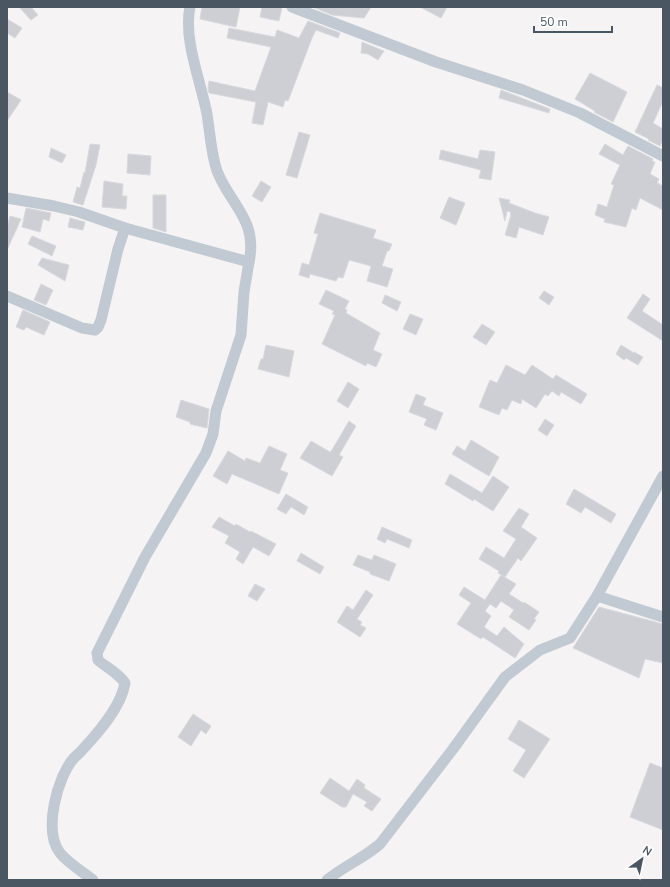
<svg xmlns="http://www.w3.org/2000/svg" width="670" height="887" font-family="'Nunito Sans',sans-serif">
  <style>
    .building { fill: #cdcfd5; stroke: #d7d9de }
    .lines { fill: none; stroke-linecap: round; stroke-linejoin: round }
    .minor { stroke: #c1cad2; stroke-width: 11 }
  </style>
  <rect width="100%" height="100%" fill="#f5f3f3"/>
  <g class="building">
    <polygon points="19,7 31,7 38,15 31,20"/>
    <polygon points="202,7 240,7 236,27 200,19"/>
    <polygon points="262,7 282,7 279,21 260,17"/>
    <polygon points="313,7 371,7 364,18 332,15"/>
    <polygon points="420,7 447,7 441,18"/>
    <polygon points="7,19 22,28 15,38 7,33"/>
    <polygon points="308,21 340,33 338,38 316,30 312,38 288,101 285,100 283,107 268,102 263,125 252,123 256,102 209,93 208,88 209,81 255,91 271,47 227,38 229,28 275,37 277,30 299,38"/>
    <polygon points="362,42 384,51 378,60 368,54 361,53"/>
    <polygon points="590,73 627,92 613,122 594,112 595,111 575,99"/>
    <polygon points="657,85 663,88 663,101 653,123 663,129 663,140 660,146 648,140 649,139 635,132"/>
    <polygon points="501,90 550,109 549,113 499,98"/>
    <polygon points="7,92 21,100 7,121"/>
    <polygon points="299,132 310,135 297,178 286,175"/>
    <polygon points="90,144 100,145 96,165 83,205 73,202 77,187 80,188 84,172 85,173"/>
    <polygon points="605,144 623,155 628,146 653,159 652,161 655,162 650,174 659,179 657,183 663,186 663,210 640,198 636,210 632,208 626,227 604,222 605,219 595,215 598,204 607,207 614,185 611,184 620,165 599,154"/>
    <polygon points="51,148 66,155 62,163 49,157"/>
    <polygon points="441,150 478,159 480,150 495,152 491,180 479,178 481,170 439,159"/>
    <polygon points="128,154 151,156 150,175 127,173"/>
    <polygon points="104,181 123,184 122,196 127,196 126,209 102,207"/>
    <polygon points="261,181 271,187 262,202 252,196"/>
    <polygon points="153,195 166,195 166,232 153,228"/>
    <polygon points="449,197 465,203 456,225 440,218"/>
    <polygon points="499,198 510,200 509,203 535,213 549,217 543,235 519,227 516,238 505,235 511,215 510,214 511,212 507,211 505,221"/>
    <polygon points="26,208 51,213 49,221 43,219 40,232 22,227"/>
    <polygon points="320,213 376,230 373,238 392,244 389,251 387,251 382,266 393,269 387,287 367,281 371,266 349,260 343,278 338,277 336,281 310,274 309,278 299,275 302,263 309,265 318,234 314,233"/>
    <polygon points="10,216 21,219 7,250 7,227"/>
    <polygon points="70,218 85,222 83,230 68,227"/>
    <polygon points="32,236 56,246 52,256 28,244"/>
    <polygon points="42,258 69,265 65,281 38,265"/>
    <polygon points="41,284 53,290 46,305 34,300"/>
    <polygon points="326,290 349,301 345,309 347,310 346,313 380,333 373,350 382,354 376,367 367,363 366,366 322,344 335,315 332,314 334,311 319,304"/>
    <polygon points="544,291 554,297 549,305 539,298"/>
    <polygon points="643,294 650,299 642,311 663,325 663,341 627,318"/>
    <polygon points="385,295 401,302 397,311 382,303"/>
    <polygon points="23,310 50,322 44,335 26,327 24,330 16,327"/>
    <polygon points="410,314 423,319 416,335 403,329"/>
    <polygon points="482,324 495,332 486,345 473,337"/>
    <polygon points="266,345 294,351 289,377 258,369 261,359 263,359"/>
    <polygon points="621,345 634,353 634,352 643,357 638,365 626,358 624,360 616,354"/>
    <polygon points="506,365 525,375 532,365 553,379 556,375 587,394 581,404 561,392 559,396 552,391 548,396 545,394 536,408 522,399 521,404 512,400 507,410 502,408 499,415 479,407 490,380 497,383"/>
    <polygon points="348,382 359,389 348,408 337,401"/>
    <polygon points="416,394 426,398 423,405 443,413 436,430 424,425 427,419 409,412"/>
    <polygon points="181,400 209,409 207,428 190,424 190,422 176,417"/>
    <polygon points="545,419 554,425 547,436 538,430"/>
    <polygon points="349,421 356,426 339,455 343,457 332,476 300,458 311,441 330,452 332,450"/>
    <polygon points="471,440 499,457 489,476 452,454 457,446 465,451"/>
    <polygon points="269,446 287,454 280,470 288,473 279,494 232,474 227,484 213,476 228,451 245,461 246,458 260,463"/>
    <polygon points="450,474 482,493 493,476 509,487 493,511 474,499 473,501 445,484"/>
    <polygon points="574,489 616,514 611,523 585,507 581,513 566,504"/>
    <polygon points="286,494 308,507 304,515 291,507 286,514 277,509"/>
    <polygon points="519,508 529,514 521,527 537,538 521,561 518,558 505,577 498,573 499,571 479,559 486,547 504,558 516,539 503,531"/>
    <polygon points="219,517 235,526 236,524 250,532 251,531 276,544 269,556 253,547 243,564 236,559 240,552 225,543 229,536 212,527"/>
    <polygon points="382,527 412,540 409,548 387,539 385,543 377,539"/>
    <polygon points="301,553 324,567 320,574 297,561"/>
    <polygon points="358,555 372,560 374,555 396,564 389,581 370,574 370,572 353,565"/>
    <polygon points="501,575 516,584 509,594 523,603 524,602 539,612 534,619 536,620 529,630 509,617 514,610 501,601 496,608 490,604 485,611 491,616 484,627 497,636 504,627 524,644 515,658 483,637 481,639 457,624 471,603 459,595 464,587 485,600"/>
    <polygon points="255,584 265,589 257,601 248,596"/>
    <polygon points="366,590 373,595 357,619 362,622 360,625 366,628 360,637 337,622 347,606 353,610"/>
    <polygon points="599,607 663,624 663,663 645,659 639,678 573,648"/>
    <polygon points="193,714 211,726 206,734 201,730 191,746 178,737"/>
    <polygon points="519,720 550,739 524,778 513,771 526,750 508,739"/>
    <polygon points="650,763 663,768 663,830 630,817"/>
    <polygon points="330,778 349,791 357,779 365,785 364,788 381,799 372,811 364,806 367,802 353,794 346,807 342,807 320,793"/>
  </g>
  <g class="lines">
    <g class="minor">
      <polyline points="292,7 436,62 523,90 580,113 663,156"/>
      <path d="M7 198 54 206 79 212 125 228 249 262C258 220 231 206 217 171 211 153 210 133 207 114 201 82 183 39 190 7"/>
      <polyline points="7,296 82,328 95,330 98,327 101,320 118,249 125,228"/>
      <polyline points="597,596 663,617"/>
      <path d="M93 880C82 871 69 864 60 853 43 831 57 777 74 758 77 755 80 753 83 749 99 732 121 707 125 683 117 672 107 668 98 660L97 653 145 557 206 453 213 434 216 411 241 335 244 292 249 262"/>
      <path d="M327 880C344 866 364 858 380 844L453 749 505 677 540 650 570 638 597 596 663 476"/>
    </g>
  </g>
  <rect width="670" height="887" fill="none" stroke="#4a5661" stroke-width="16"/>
  <g transform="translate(642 859) rotate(33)" stroke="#ffffff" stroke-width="3" paint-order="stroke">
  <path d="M0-3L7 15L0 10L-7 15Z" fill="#4a5661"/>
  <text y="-6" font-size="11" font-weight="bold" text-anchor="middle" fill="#4a5661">N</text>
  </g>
  <path d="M534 26v6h78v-6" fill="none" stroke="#4a5661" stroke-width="2"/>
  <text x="540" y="26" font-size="12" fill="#4a5661" stroke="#ffffff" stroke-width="3" paint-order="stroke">50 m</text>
</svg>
